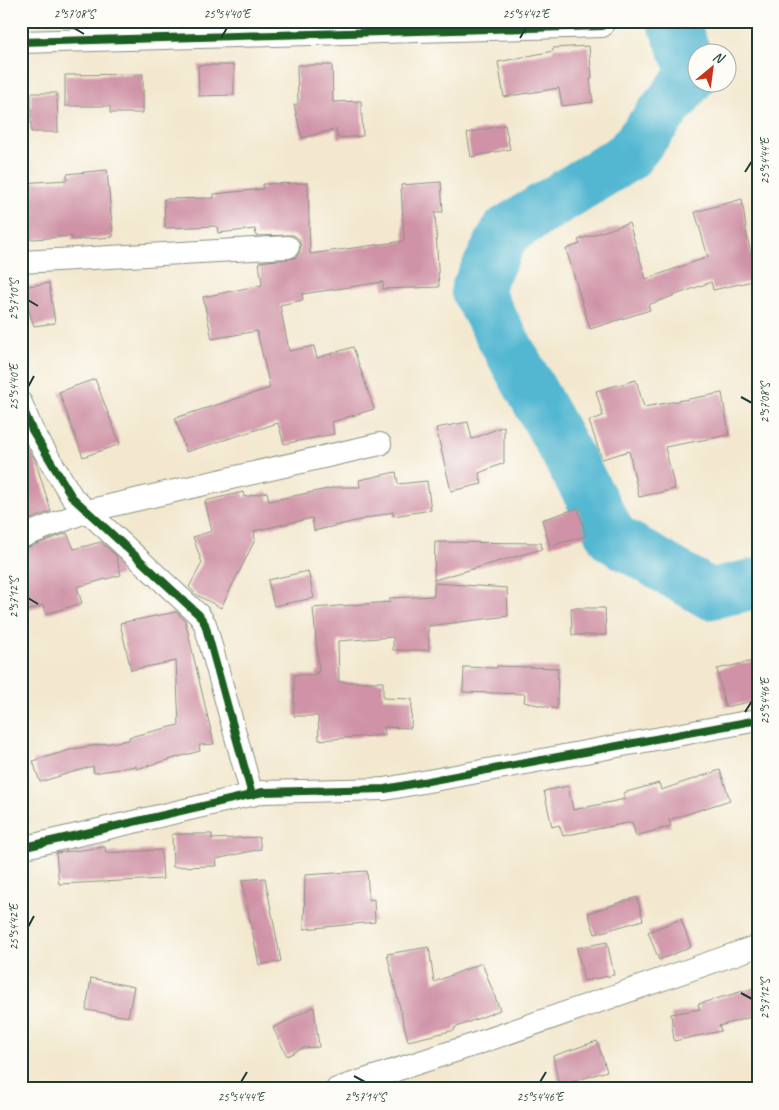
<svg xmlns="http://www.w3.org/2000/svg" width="779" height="1110" font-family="Caveat,sans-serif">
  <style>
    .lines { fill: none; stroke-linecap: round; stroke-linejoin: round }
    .river { stroke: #52b7d1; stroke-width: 51 }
    .building { fill: #cf92a6 }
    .street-casing { stroke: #899282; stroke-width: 24 }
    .street { stroke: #fff; stroke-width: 22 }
    .cycleway-casing { stroke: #fdfcf7; stroke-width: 11 }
    .cycleway { stroke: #1b5e20; stroke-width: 8 }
    .ticks { fill: none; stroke: #1f3d34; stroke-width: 2 }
    .neatline { fill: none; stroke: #1f3d34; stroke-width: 2 }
    .ticks-label { font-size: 12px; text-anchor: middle; fill: #1f3d34 }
  </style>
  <rect width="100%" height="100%" fill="#fdfcf7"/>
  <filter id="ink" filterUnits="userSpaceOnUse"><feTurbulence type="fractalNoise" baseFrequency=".02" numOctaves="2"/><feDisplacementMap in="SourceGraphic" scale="10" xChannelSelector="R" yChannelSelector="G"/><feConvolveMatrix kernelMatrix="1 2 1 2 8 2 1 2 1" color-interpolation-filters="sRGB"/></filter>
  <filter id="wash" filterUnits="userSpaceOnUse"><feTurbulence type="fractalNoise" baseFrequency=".0096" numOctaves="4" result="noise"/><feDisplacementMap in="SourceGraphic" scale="20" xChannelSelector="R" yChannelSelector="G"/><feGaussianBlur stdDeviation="1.12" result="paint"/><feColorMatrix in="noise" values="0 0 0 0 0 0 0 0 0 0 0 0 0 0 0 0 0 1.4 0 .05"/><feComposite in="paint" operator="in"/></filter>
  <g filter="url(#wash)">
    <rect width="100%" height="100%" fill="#f3e8cf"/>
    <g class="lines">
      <polyline class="river" points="672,21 694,73 628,156 506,231 476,290 613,538 710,594 758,583"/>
    </g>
    <g id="blocks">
      <g class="building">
        <polygon points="589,46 592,78 590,79 593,102 562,106 559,88 504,97 498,62 553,51 553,48"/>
        <polygon points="198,65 234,65 234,95 199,96"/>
        <polygon points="297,65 332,65 333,102 361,101 363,136 337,138 336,129 302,138 294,105 298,104"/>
        <polygon points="143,74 143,113 110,113 110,106 65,106 65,75"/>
        <polygon points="31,93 57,93 58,132 31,132"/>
        <polygon points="505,125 510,149 471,157 467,133"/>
        <polygon points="107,170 113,237 72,240 72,236 21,240 21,183 67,180 67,174"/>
        <polygon points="441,182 443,212 435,212 439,287 383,289 383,282 302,294 303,300 280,305 289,351 314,346 317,358 353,347 374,409 332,422 334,434 284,444 278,423 186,452 175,418 270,388 257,331 212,339 203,297 262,285 259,262 295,258 299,253 301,246 299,239 293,235 256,236 255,229 218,233 217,226 165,228 164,199 214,198 214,194 263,189 263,184 308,183 310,254 404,241 401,185"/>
        <polygon points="742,199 747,236 757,280 713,290 711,282 648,305 650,310 590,329 566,249 580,244 578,240 629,223 646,279 708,257 695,212"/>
        <polygon points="49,283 55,323 34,326 21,287"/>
        <polygon points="95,379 120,444 83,457 59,392"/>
        <polygon points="636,380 644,407 722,393 729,435 665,447 675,489 639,497 629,451 602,459 589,421 603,416 596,391"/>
        <polygon points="468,422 472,439 504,426 504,463 479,473 482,484 451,491 436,428"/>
        <polygon points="21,438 35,460 51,511 21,523"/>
        <polygon points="396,472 398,484 427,481 431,510 393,516 393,512 314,531 312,518 254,531 255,540 221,608 197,595 189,587 202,563 193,537 212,531 205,501 243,492 244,497 267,492 269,501 337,487 360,487 359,480"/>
        <polygon points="578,508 586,536 550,546 542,520"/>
        <polygon points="67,533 74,549 101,542 116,556 121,575 77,587 82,603 46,614 43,605 21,613 21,550"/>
        <polygon points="435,542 541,543 542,549 434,580"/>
        <polygon points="308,571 314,598 274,606 268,580"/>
        <polygon points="434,583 507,588 508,616 428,626 429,650 393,650 393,637 338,641 339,682 383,682 383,698 412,699 411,728 384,727 385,735 319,740 318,716 294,716 294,675 316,675 316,672 319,672 313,608 390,602 390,598 434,596"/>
        <polygon points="571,608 605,608 606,635 572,635"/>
        <polygon points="176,612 185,620 214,744 199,745 200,751 136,769 136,766 94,773 93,766 40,782 33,761 73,749 129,740 129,737 179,725 176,661 131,670 120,623"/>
        <polygon points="758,660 758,700 725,707 717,669"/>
        <polygon points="497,666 558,668 557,709 524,702 525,694 463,692 464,667 497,668"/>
        <polygon points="720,770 730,800 669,820 671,826 636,836 632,822 563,836 559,825 552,827 544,791 568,786 573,810 625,799 623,793 659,783 661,790"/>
        <polygon points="172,834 212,834 212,839 259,837 261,849 216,859 217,866 173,867"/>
        <polygon points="105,847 106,853 161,850 163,879 59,884 56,853"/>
        <polygon points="367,871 369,900 374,899 375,922 304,929 305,875"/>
        <polygon points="265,878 281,961 259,965 242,880"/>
        <polygon points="637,897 643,920 595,934 588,913"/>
        <polygon points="681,919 691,947 659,960 648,932"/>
        <polygon points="607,942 614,975 584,981 577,948"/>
        <polygon points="429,947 434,982 482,963 500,1010 454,1028 455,1030 408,1041 387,954"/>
        <polygon points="91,978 134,987 128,1017 86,1010"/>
        <polygon points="758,987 758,1015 719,1026 721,1031 674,1041 671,1014 700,1009 698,1004"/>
        <polygon points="314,1007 319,1047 303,1048 287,1056 273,1028"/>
        <polygon points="597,1041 607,1071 559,1086 553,1056"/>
      </g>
    </g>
  </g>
  <g filter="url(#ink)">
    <use href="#blocks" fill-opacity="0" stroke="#899282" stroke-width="1"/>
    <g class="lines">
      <g class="street-casing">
        <g id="street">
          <polyline points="21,42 602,26"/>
          <polyline points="21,262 288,247"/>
          <polyline points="21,403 32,430 72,497 199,615 205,624 252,795"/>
          <polyline points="21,537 87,511 380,444"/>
          <polyline points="21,848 263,792 385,789 758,720"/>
          <polyline points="337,1089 473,1045 758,946"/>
        </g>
      </g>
      <use href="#street" class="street"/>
      <g class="cycleway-casing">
        <g id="cycleway">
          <polyline points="21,42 602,26"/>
          <polyline points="21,403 32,430 72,497 199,615 205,624 252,795"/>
          <polyline points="21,848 263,792 385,789 758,720"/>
        </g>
      </g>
      <use href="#cycleway" class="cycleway"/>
    </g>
  </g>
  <path class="ticks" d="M74 28 84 34M221 38 227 28M520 38 526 28M745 172 752 161M28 300 38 306M28 387 34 376M741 397 752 403M28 598 38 604M745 712 752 701M28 927 34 916M741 993 752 999M354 1076 365 1082M241 1082 247 1072M540 1082 546 1072"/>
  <rect width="779" height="1110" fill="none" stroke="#fdfcf7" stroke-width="55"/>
  <g transform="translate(712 68) rotate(29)"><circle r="24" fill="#fdfcf7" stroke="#a4b0a9"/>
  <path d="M0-4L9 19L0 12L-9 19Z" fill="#c8321e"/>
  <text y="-8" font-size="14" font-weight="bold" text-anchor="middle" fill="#1f3d34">N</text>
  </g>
  <rect x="28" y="28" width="724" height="1054" class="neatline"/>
  <g class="ticks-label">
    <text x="74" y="18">2°57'08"S</text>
    <text x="227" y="18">25°54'40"E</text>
    <text x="526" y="18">25°54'42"E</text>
    <text transform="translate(765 161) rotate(-90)" y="4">25°54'44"E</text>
    <text transform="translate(14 300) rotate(-90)" y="4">2°57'10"S</text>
    <text transform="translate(14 387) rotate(-90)" y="4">25°54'40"E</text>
    <text transform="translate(765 403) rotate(-90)" y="4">2°57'08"S</text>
    <text transform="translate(14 598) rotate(-90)" y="4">2°57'12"S</text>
    <text transform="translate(765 701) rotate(-90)" y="4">25°54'46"E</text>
    <text transform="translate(14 927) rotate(-90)" y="4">25°54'42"E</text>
    <text transform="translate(765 999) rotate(-90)" y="4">2°57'12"S</text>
    <text x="241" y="1101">25°54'44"E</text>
    <text x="365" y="1101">2°57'14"S</text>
    <text x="540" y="1101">25°54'46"E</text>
  </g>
</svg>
